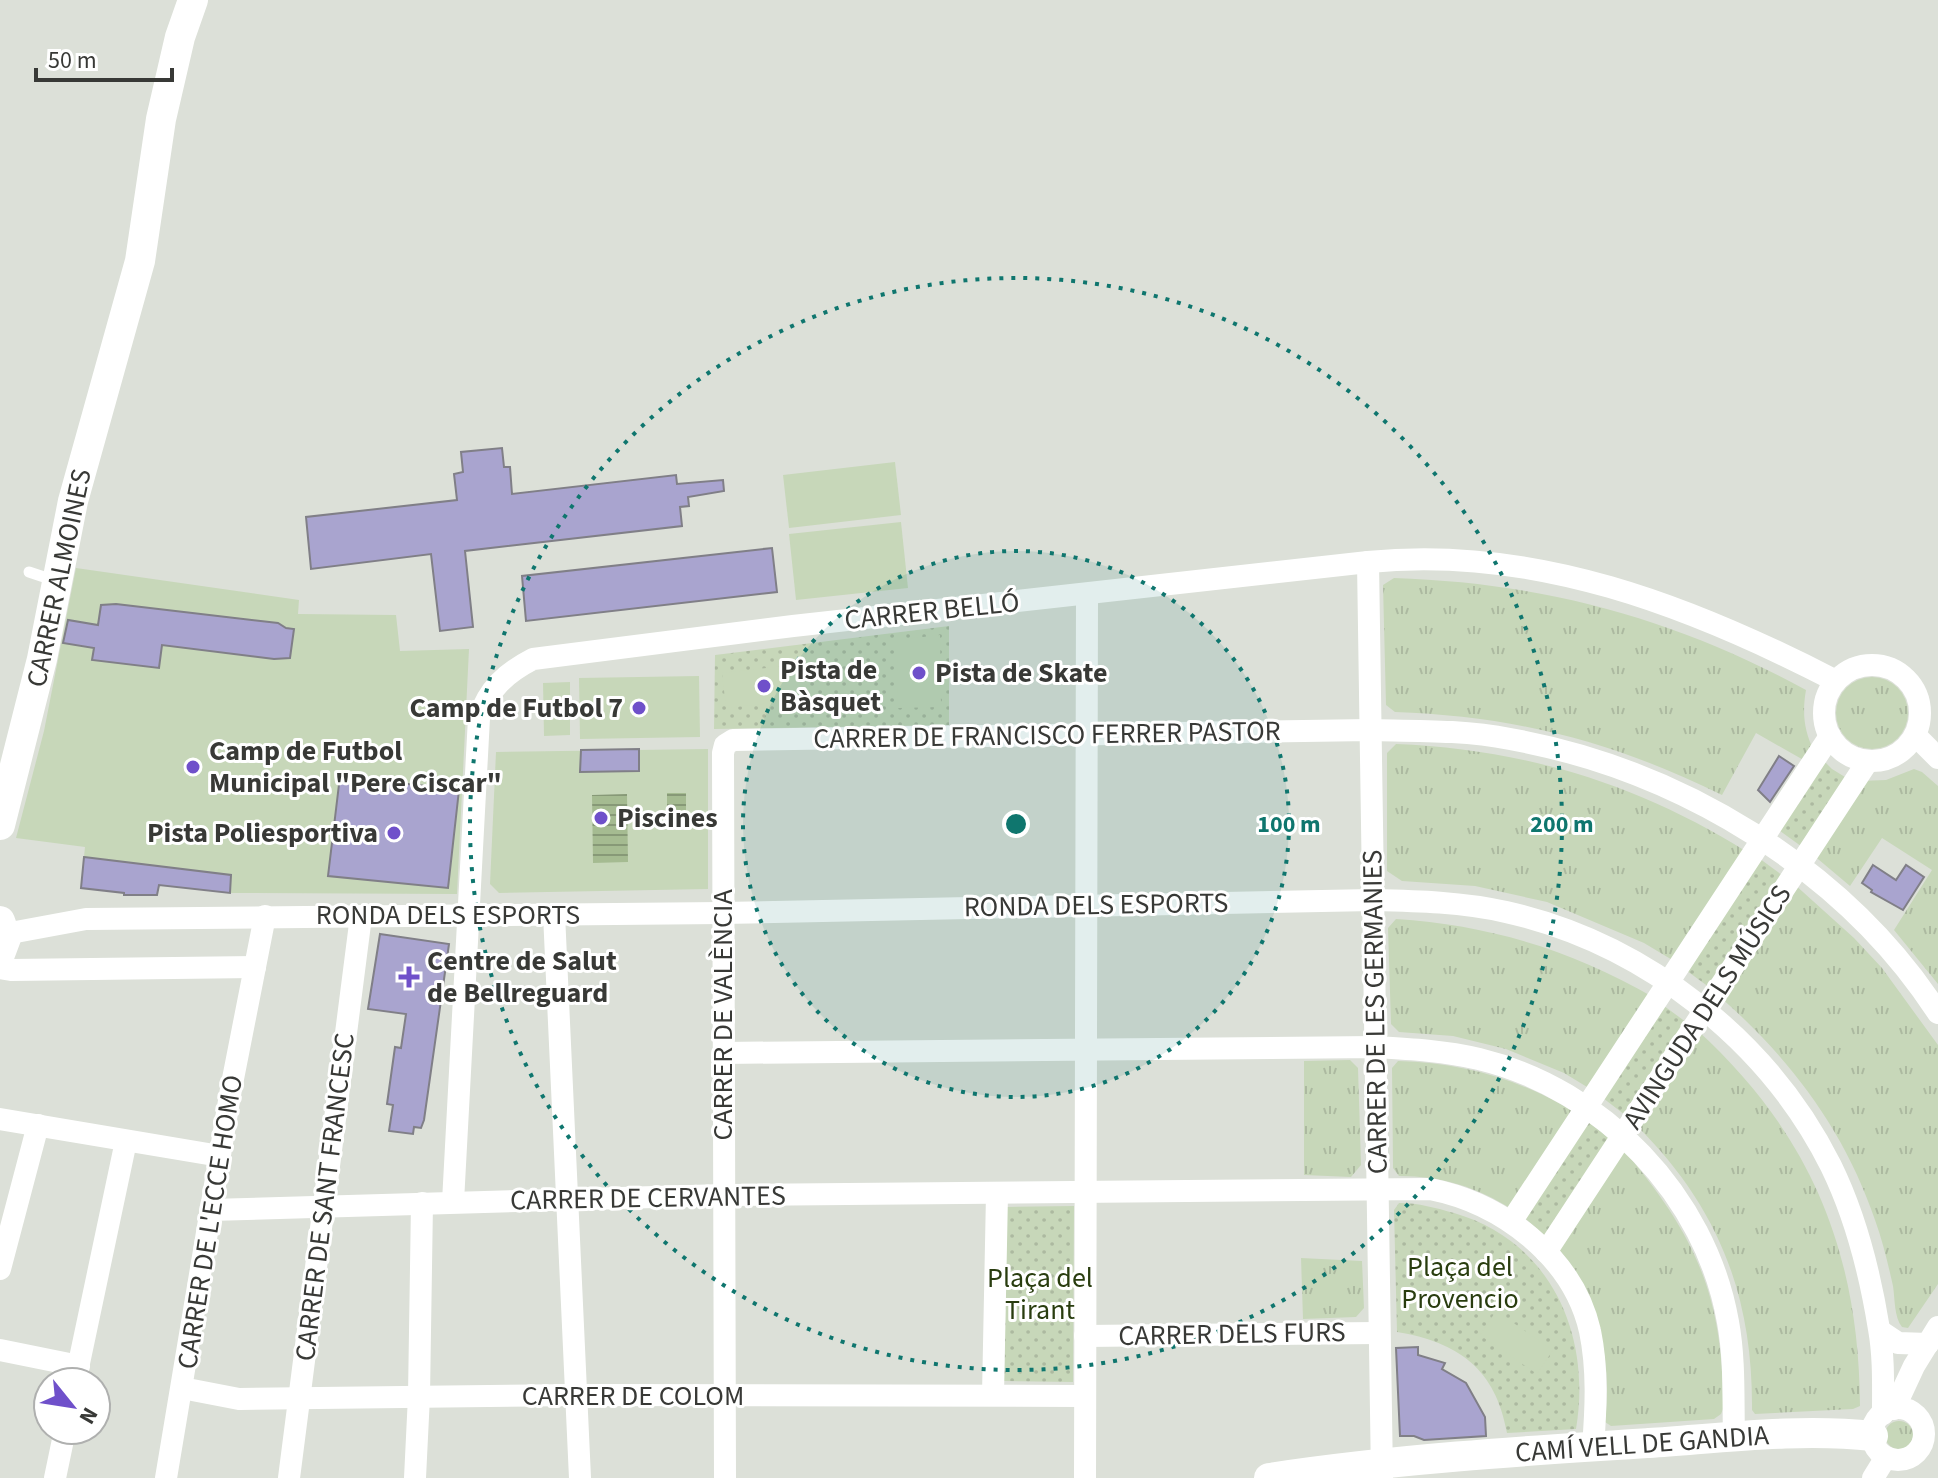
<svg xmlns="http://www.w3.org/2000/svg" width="1938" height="1478" font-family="'Source Sans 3',sans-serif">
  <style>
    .grass { fill: url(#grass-tufts) }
    .park { fill: url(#park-dots) }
    .garden { fill: #c7d7b9 }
    .water { fill: url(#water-rules) }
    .building { fill: #a9a4cf; stroke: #807f87; stroke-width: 2 }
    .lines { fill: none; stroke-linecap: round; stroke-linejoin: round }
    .lane { stroke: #fff; stroke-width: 11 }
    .street { stroke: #fff; stroke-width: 22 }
    .secondary { stroke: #fff; stroke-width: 30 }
    .ring { fill: none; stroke: #0f766e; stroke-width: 4; stroke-dasharray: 4 8 }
    .poi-dot { fill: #6f50ca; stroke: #fff; stroke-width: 3 }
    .labels { text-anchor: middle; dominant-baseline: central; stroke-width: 6; stroke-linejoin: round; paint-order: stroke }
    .street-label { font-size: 28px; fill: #383936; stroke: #fff }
    .poi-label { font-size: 28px; font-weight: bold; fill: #383936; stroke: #fff; text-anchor: start }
    .park-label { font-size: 28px; fill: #293d0f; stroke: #fff }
    .centre { fill: #0f766e; stroke: #fff; stroke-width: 4 }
    .ring-label { font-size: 24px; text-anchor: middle; font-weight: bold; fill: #0f766e; stroke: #fff; stroke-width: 6; stroke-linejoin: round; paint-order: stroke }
  </style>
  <defs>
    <pattern id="grass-tufts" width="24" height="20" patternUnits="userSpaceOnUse" patternTransform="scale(2)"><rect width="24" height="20" fill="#c7d7b9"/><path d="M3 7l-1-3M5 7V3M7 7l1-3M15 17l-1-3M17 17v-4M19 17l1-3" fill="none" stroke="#acb9a0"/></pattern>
    <pattern id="park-dots" width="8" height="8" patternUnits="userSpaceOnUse" patternTransform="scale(2)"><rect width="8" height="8" fill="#c7d7b9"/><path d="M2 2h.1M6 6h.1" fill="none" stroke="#acb9a0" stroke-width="1.8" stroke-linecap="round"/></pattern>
    <pattern id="water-rules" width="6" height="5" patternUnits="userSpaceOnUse" patternTransform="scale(2)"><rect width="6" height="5" fill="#a5bb91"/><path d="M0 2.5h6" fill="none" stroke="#879977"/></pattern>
  </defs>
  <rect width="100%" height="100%" fill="#dce0d8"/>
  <g class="grass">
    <path d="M1394 578C1545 583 1674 618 1806 690 1802 713 1804 731 1814 751L1807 762 1756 733 1722 795C1615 742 1514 716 1395 712L1386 705 1383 585Z"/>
    <circle cx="1872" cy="713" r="36"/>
    <path d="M1396 744C1524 749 1639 784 1747 852L1674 961 1644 943 1547 902 1475 886 1402 881 1387 871V753Z"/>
    <polygon points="1914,769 1922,772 1938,786 1938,984 1894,930 1932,870 1882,838 1850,886 1812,854 1859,781 1886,780"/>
    <path d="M1793 883 1854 938 1882 968 1938 1045V1284L1908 1328 1902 1327C1894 1317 1895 1299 1893 1286 1888 1264 1883 1242 1875 1220 1845 1131 1790 1058 1719 996Z"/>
    <path d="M1396 919C1489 925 1572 950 1653 997L1592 1090 1564 1073 1506 1049 1453 1036 1399 1032 1391 1024 1388 928Z"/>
    <path d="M1697 1030C1811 1134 1859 1252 1860 1406L1853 1409 1755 1414 1752 1410C1753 1295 1718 1206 1636 1125Z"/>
    <polygon points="1350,1060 1358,1068 1361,1165 1351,1177 1304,1175 1304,1061"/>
    <path d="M1398 1061C1464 1063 1521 1079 1577 1114L1513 1210C1477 1187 1442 1176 1399 1176L1393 1168 1392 1068Z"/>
    <path d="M1621 1147C1694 1232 1724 1295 1723 1409L1721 1414 1714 1419 1611 1426 1605 1422C1613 1356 1597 1298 1556 1245Z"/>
    <polygon points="1301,1258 1362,1261 1364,1308 1356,1317 1303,1319"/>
    <circle cx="1899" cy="1435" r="14"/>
  </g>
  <g class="park">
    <polygon points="949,626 949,725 714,729 715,655"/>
    <polygon points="1821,758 1832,769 1845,777 1805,849 1776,828"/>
    <polygon points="1756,856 1786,878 1713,990 1683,968"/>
    <polygon points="1660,1003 1690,1025 1629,1118 1599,1095"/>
    <polygon points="1584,1119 1613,1141 1549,1239 1521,1215"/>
    <path d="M1399 1203C1419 1203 1436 1208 1454 1213 1551 1241 1592 1335 1576 1429L1507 1433C1496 1369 1458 1342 1397 1332L1394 1210Z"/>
    <polygon points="1074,1206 1073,1382 1004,1381 1007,1207"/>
  </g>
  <g class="garden">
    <polygon points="895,462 901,515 789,528 783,475"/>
    <polygon points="901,522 908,588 796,600 789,534"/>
    <polygon points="76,568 299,600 298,614 396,615 400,651 469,649 457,894 230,893 160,885 157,895 124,895 127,863 84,857 85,847 16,838 44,731"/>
    <polygon points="940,635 941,707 898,708 897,640"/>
    <polygon points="802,664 806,699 726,708 722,673"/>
    <polygon points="699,676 700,737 580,739 579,678"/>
    <polygon points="570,682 570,735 544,736 543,683"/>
    <polygon points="708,749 708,889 499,893 490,884 496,752"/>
    <polygon points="1496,1311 1553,1350 1537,1374 1480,1335"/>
  </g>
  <g class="water">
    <polygon points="667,793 686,793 686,820 667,821"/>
    <polygon points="627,794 628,862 593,863 592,795"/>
  </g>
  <g class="building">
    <polygon points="502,448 504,467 510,467 512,494 676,475 677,484 723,480 724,491 688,497 689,506 680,507 682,526 465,551 473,627 440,631 431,554 311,569 306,517 457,500 454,474 463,472 461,452"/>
    <polygon points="772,548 777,592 526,621 522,576"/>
    <polygon points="116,604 278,623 286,628 294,629 290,658 274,659 162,645 159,668 92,660 94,648 63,643 68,620 98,625 101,605"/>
    <polygon points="639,749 639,771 580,772 581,750"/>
    <polygon points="1779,756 1794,766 1770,802 1758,790"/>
    <polygon points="340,776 459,790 448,888 328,876"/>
    <polygon points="84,857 231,875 230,893 159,885 157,895 124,895 124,893 81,888"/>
    <polygon points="1873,865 1896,880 1906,865 1924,877 1903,910 1871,892 1872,890 1862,883"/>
    <polygon points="380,934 449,944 424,1120 421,1128 414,1127 413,1134 389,1131 393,1105 387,1104 395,1047 401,1048 406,1014 368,1009"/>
    <polygon points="1418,1347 1418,1355 1445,1363 1442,1369 1466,1383 1485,1417 1486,1436 1424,1440 1414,1436 1400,1436 1396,1348"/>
  </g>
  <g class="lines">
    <polyline class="lane" points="29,572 56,581"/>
    <g class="street">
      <polyline points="1368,562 1382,1477"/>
      <circle cx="1872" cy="713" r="48"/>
      <polyline points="1915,735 1938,758"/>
      <polyline points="554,914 580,1478"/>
      <path d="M5 934 86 919 722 913 1373 900C1418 901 1462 902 1506 912 1644 943 1768 1040 1831 1166 1856 1217 1870 1273 1879 1329 1884 1357 1883 1385 1883 1414"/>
      <polyline points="0,968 11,970 255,967"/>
      <path d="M723 1053 1376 1047C1411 1049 1445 1051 1479 1059 1603 1089 1706 1196 1728 1322 1735 1360 1733 1399 1734 1437"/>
      <polyline points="0,1119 220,1156"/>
      <path d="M453 1202 479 718C488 689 506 673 533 659L793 626 1368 562C1534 545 1691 606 1836 681"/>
      <path d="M210 1210 724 1195 1430 1189C1501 1203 1573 1256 1590 1331 1598 1370 1596 1408 1593 1447"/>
      <polyline points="1511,1222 1830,736"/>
      <polyline points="1546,1252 1868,761"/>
      <polyline points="0,1269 38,1125"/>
      <polyline points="1880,1331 1898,1343 1928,1344"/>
      <polyline points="1085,1336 1378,1333"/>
      <polyline points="0,1350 79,1366"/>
      <polyline points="75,1382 126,1141"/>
      <polyline points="182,1388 239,1399 576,1395 1085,1396"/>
      <polyline points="993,1395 997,1194"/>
      <circle cx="1898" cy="1434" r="26"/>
      <polyline points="1894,1409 1914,1366 1938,1327"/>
      <polyline points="55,1478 65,1430"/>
      <polyline points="166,1478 231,1089 265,916"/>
      <polyline points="289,1478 361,916"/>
      <polyline points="415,1478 419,1396 422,1203"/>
      <path d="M725 1478 723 753 725 745 733 740 1370 730C1417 731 1464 730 1510 739 1678 769 1844 868 1938 1013"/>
      <polyline points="1085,1478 1087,595"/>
      <polyline points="1873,1478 1886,1457"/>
    </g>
    <g class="secondary">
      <polyline points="0,825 42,659 73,501 140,261 161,119 180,37 193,0"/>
      <polyline points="0,921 6,938 0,954"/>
      <path d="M1269 1478C1394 1459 1522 1451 1649 1443 1723 1438 1799 1428 1873 1436"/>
    </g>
  </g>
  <circle cx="1016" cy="824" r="273" fill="#0f766e" fill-opacity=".12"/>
  <g class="ring">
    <circle cx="1016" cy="824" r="273"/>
    <circle cx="1016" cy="824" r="546"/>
  </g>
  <g class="poi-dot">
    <circle cx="919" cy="673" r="8"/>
    <circle cx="764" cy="686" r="8"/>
    <circle cx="639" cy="708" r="8"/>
    <circle cx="193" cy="767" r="8"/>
    <circle cx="601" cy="818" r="8"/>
    <circle cx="394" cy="833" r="8"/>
    <path d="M405 965h8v8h8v8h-8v8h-8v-8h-8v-8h8z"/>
  </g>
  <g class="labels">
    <g class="street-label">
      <text transform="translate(59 578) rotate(-78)">CARRER ALMOINES</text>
      <text transform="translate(932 611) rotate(-6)">CARRER BELLÓ</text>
      <text transform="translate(1047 735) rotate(-1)">CARRER DE FRANCISCO FERRER PASTOR</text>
      <text transform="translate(1096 905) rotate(-1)">RONDA DELS ESPORTS</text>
      <text x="448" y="915">RONDA DELS ESPORTS</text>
      <text transform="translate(1707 1007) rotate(-57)">AVINGUDA DELS MÚSICS</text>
      <text transform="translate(1375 1012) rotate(-91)">CARRER DE LES GERMANIES</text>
      <text transform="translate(723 1015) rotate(-90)">CARRER DE VALÈNCIA</text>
      <text transform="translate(325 1197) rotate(-83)">CARRER DE SANT FRANCESC</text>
      <text transform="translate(648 1198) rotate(-1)">CARRER DE CERVANTES</text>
      <text transform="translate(210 1222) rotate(-81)">CARRER DE L'ECCE HOMO</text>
      <text transform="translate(1232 1334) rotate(-1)">CARRER DELS FURS</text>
      <text x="633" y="1396">CARRER DE COLOM</text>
      <text transform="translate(1642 1444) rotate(-4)">CAMÍ VELL DE GANDIA</text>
    </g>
    <g class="poi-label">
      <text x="780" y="670">Pista de<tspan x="780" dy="32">Bàsquet</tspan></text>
      <text x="935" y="673">Pista de Skate</text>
      <text x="623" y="708" text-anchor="end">Camp de Futbol 7</text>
      <text x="209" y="751">Camp de Futbol<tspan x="209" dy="32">Municipal "Pere Ciscar"</tspan></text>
      <text x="617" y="818">Piscines</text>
      <text x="378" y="833" text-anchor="end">Pista Poliesportiva</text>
      <text x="427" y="961">Centre de Salut<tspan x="427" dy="32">de Bellreguard</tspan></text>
    </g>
    <g class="park-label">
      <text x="1460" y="1267">Plaça del<tspan x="1460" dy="32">Provencio</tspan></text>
      <text x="1040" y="1278">Plaça del<tspan x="1040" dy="32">Tirant</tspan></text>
    </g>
  </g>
  <circle cx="1016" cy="824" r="12" class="centre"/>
  <g class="ring-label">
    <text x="1289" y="832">100 m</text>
    <text x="1562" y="832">200 m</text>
  </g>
  <g transform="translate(72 1406) rotate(120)"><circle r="38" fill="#ffffff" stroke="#afb0af" stroke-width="2"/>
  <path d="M0-6L14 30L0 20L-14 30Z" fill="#6f50ca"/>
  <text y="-12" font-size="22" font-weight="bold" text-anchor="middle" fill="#383936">N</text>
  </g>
  <path d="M36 68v12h136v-12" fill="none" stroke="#383936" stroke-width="4"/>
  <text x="48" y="68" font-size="24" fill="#383936" stroke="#ffffff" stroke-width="6" paint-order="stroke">50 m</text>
</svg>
